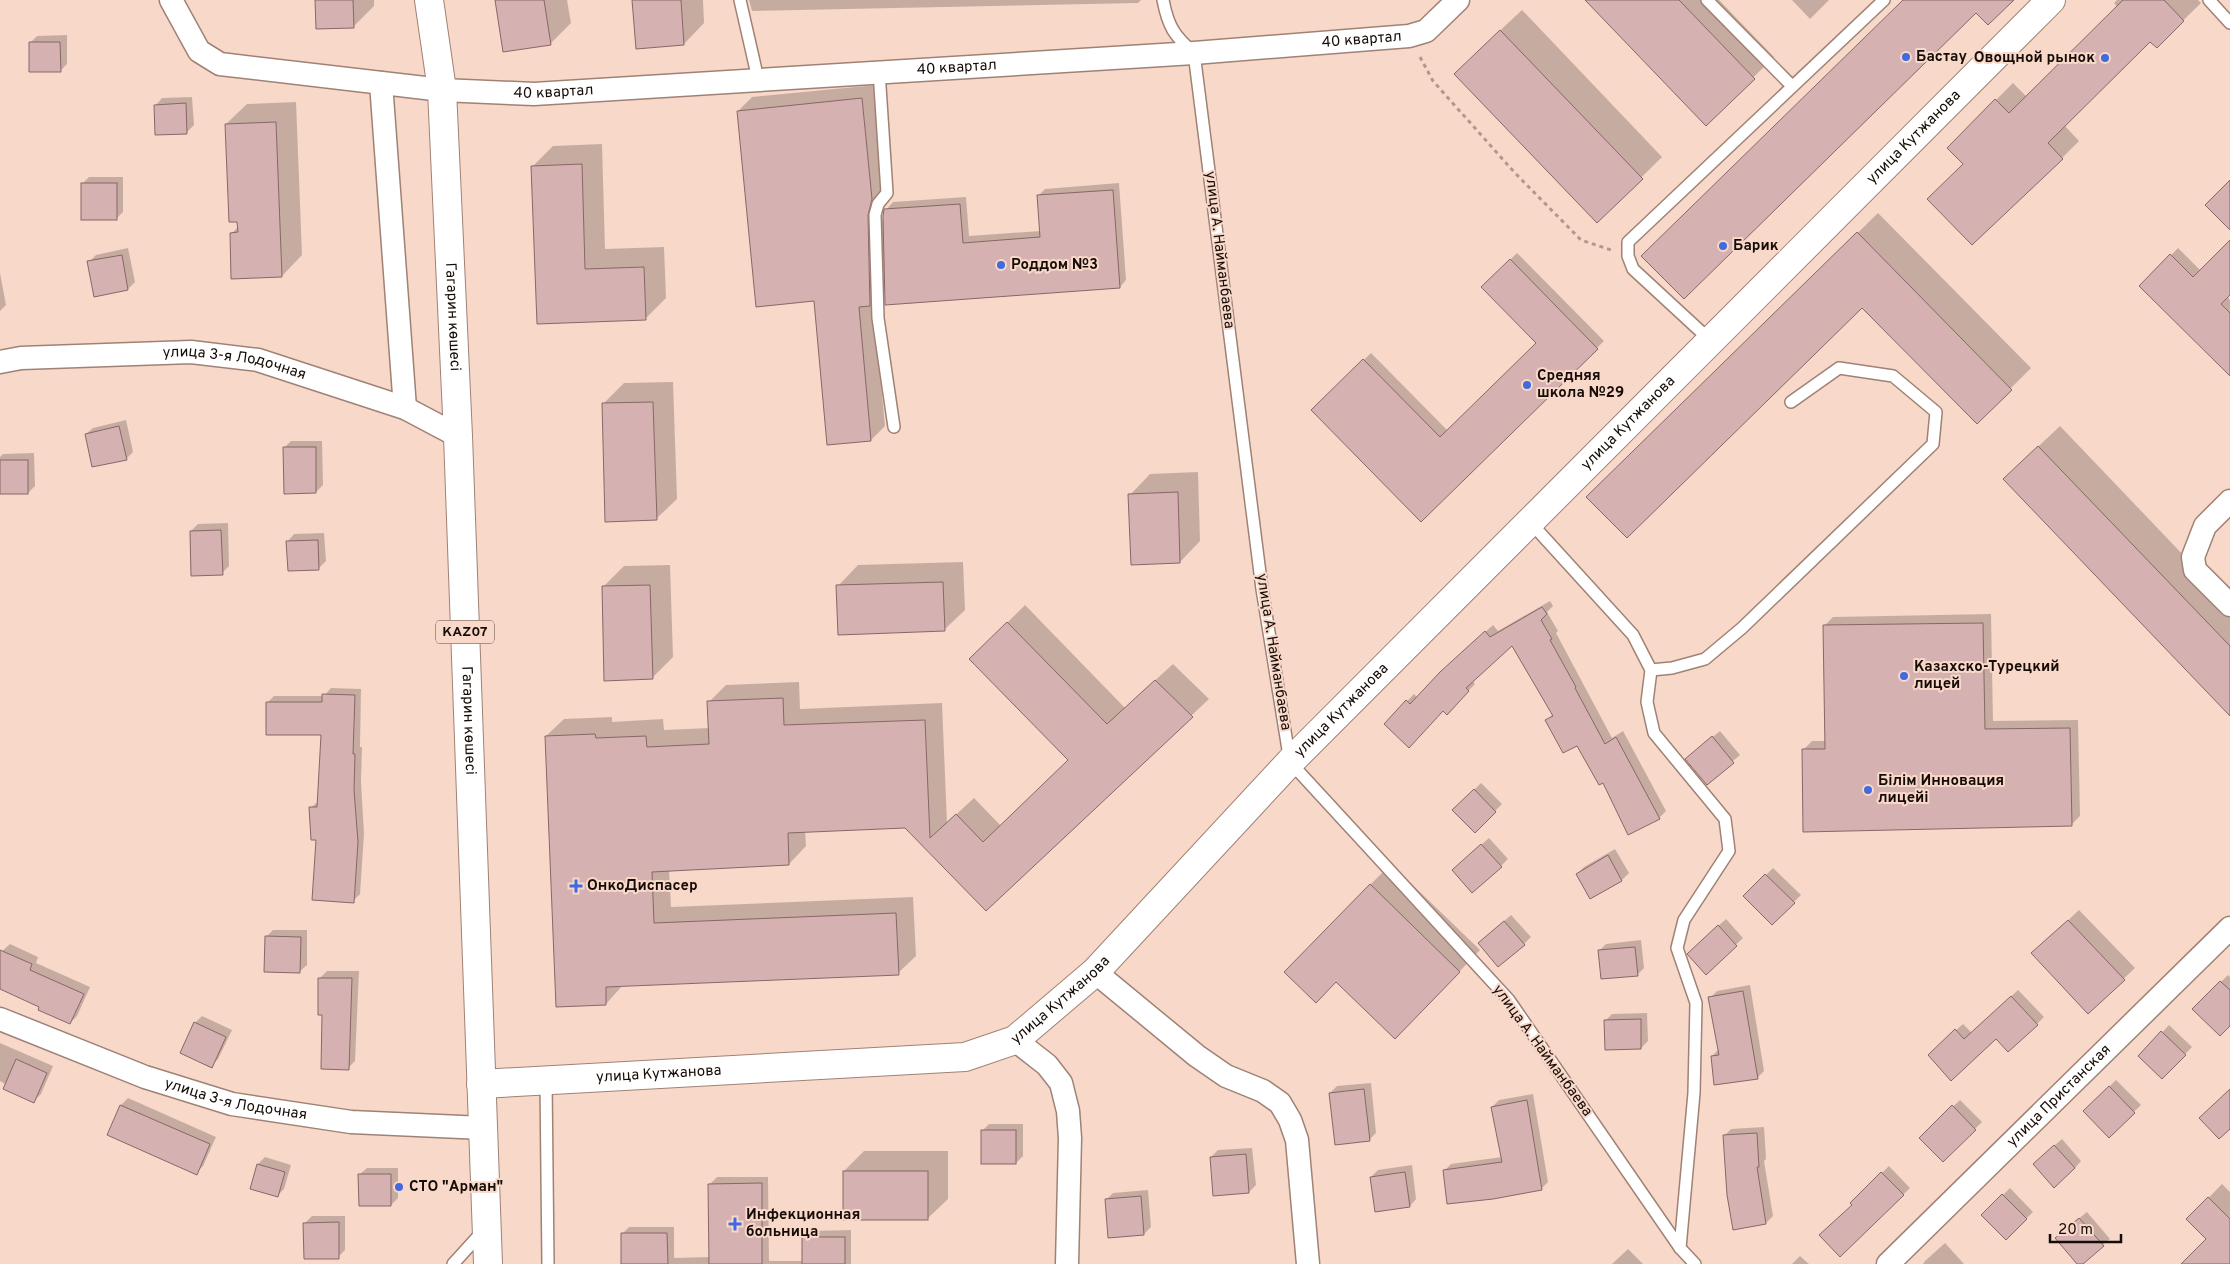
<svg xmlns="http://www.w3.org/2000/svg" width="2230" height="1264" font-family="Overpass,sans-serif">
  <style>
    .shadow { fill: #0003 }
    .building { fill: #d5b2b1; stroke: #876767 }
    .lines { fill: none; stroke-linecap: round; stroke-linejoin: round }
    .service-casing { stroke: #9f8275; stroke-width: 14 }
    .minor-casing { stroke: #9f8275; stroke-width: 25 }
    .tertiary-casing { stroke: #9f8275; stroke-width: 30 }
    .trunk-casing { stroke: #9f8275; stroke-width: 30 }
    .path { stroke: #b1988c; stroke-width: 3; stroke-dasharray: 4 4; stroke-linecap: butt }
    .service { stroke: #fff; stroke-width: 11 }
    .minor { stroke: #fff; stroke-width: 22 }
    .tertiary { stroke: #fff; stroke-width: 28 }
    .trunk { stroke: #fff; stroke-width: 28 }
    .poi-dot { fill: #426adc; stroke: #f8d8c9; stroke-width: 2 }
    .labels { text-anchor: middle; dominant-baseline: central; stroke-width: 4; stroke-linejoin: round; paint-order: stroke }
    .shield { fill: #f8d8c9; stroke: #5a4941; stroke-width: 1 }
    .shield-label { font-size: 14px; font-weight: bold; fill: #160c07 }
    .street-label { font-size: 15px; fill: #160c07; stroke: #f8d8c9 }
    .poi-label { font-size: 15px; font-weight: bold; fill: #160c07; stroke: #f8d8c9; text-anchor: start }
  </style>
  <rect width="100%" height="100%" fill="#f8d8c9"/>
  <g class="shadow">
    <polygon points="316,0 374,0 374,6 354,26"/>
    <polygon points="496,0 567,0 571,23 551,43"/>
    <polygon points="634,0 703,0 704,23 684,44"/>
    <polygon points="749,0 1141,0 1138,3 752,11"/>
    <polygon points="1586,0 1719,0 1774,57 1706,124"/>
    <polygon points="1792,0 1829,0 1810,19"/>
    <polygon points="2117,0 2198,0 2201,3 2157,46 2150,40 2064,125 2079,141 2062,158 1965,163 1971,125 2013,83 2027,97 2117,7 2114,3"/>
    <polygon points="1522,10 1662,157 1597,221 1476,53"/>
    <polygon points="67,35 67,64 60,71 30,43 37,36"/>
    <polygon points="876,85 886,184 881,200 882,221 886,210 893,202 966,197 969,236 1041,231 1038,196 1045,189 1119,183 1126,280 1120,287 886,289 873,301 885,426 871,440 738,111 752,97"/>
    <polygon points="192,97 194,125 187,132 156,105 162,98"/>
    <polygon points="296,102 302,255 282,276 233,278 231,234 239,226 226,124 247,104"/>
    <polygon points="602,144 605,249 664,247 666,298 645,319 538,323 533,166 553,146"/>
    <polygon points="89,177 123,177 123,212 116,219 82,184"/>
    <polygon points="1878,213 2031,368 1977,422 1862,306 1608,477"/>
    <polygon points="2230,242 2230,293 2227,296 2230,300 2230,371 2141,286 2178,248 2201,271"/>
    <polygon points="128,248 135,282 128,289 89,262 96,255"/>
    <polygon points="1517,253 1604,341 1421,520 1313,410 1371,353 1448,431 1538,343 1483,287"/>
    <polygon points="0,273 6,305 0,311"/>
    <polygon points="673,382 677,499 656,519 603,404 624,383"/>
    <polygon points="126,420 133,452 126,459 86,434 93,428"/>
    <polygon points="2060,426 2230,604 2230,714 2025,459"/>
    <polygon points="291,441 322,441 323,485 316,492 284,448"/>
    <polygon points="34,453 35,486 28,493 0,493 0,457 3,454"/>
    <polygon points="1198,472 1200,541 1180,562 1130,495 1150,474"/>
    <polygon points="228,523 229,566 222,573 191,531 198,524"/>
    <polygon points="324,533 326,561 319,568 288,541 294,534"/>
    <polygon points="963,562 965,610 944,630 838,586 858,565"/>
    <polygon points="670,565 673,657 652,678 603,587 624,566"/>
    <polygon points="1550,601 1553,606 1547,612 1558,631 1556,633 1612,738 1623,731 1666,811 1659,818 1604,781 1577,744 1547,720 1553,714 1512,644 1472,680 1475,684 1447,713 1444,710 1385,724 1414,694 1418,698 1449,665 1493,625 1498,631"/>
    <polygon points="1025,605 1125,708 1173,664 1209,699 986,909 905,826 805,831 806,846 789,864 669,870 671,907 913,897 916,956 898,973 623,985 606,1004 546,736 564,719 612,717 612,722 663,719 664,730 710,728 709,702 726,685 799,682 800,709 942,703 947,823 974,798 1001,826 1069,760 971,659"/>
    <polygon points="1991,614 1993,721 2078,720 2080,816 2071,825 1803,750 1812,741 1826,741 1824,626 1833,617"/>
    <polygon points="331,688 361,689 360,747 362,747 361,782 364,834 360,894 353,901 317,839 310,808 319,801 322,733 267,703 274,696 324,696"/>
    <polygon points="1720,731 1740,755 1707,783 1694,752"/>
    <polygon points="1481,783 1502,804 1475,831 1454,810"/>
    <polygon points="1489,838 1508,859 1501,866 1460,864"/>
    <polygon points="1615,849 1629,873 1622,880 1591,897 1577,874 1584,867"/>
    <polygon points="1391,864 1480,950 1416,1017 1370,885"/>
    <polygon points="1773,868 1801,895 1772,923 1745,896"/>
    <polygon points="2079,910 2135,968 2088,1012 2044,943"/>
    <polygon points="1511,915 1531,937 1524,944 1487,936"/>
    <polygon points="1726,919 1743,938 1706,973 1695,947"/>
    <polygon points="273,930 307,930 307,965 300,971 266,937"/>
    <polygon points="1641,940 1644,968 1637,975 1599,951 1606,944"/>
    <polygon points="10,944 38,957 36,963 90,987 77,1016 70,1023 41,1006 0,988 0,953"/>
    <polygon points="327,971 359,971 355,1061 348,1068 324,1014 320,978"/>
    <polygon points="2228,975 2230,977 2230,1024 2194,1009"/>
    <polygon points="1750,985 1764,1071 1757,1078 1712,1056 1719,1049 1710,998 1717,991"/>
    <polygon points="2018,990 2044,1017 2037,1024 1996,1037 1936,1048 1963,1024 1972,1033"/>
    <polygon points="1647,1013 1648,1041 1641,1048 1605,1021 1612,1014"/>
    <polygon points="202,1016 232,1030 218,1059 211,1066 195,1023"/>
    <polygon points="2169,1025 2192,1047 2162,1078 2140,1056"/>
    <polygon points="0,1043 53,1066 41,1094 34,1101 0,1081"/>
    <polygon points="2116,1080 2141,1105 2109,1136 2084,1111"/>
    <polygon points="1371,1083 1376,1133 1369,1140 1330,1093 1337,1086"/>
    <polygon points="1533,1094 1548,1182 1541,1189 1444,1171 1451,1164 1502,1157 1492,1107 1499,1100"/>
    <polygon points="128,1098 216,1137 203,1166 196,1173 108,1134 121,1105"/>
    <polygon points="1960,1100 1982,1122 1943,1160 1920,1138"/>
    <polygon points="989,1124 1023,1124 1023,1156 1016,1163 982,1131"/>
    <polygon points="1764,1127 1766,1159 1764,1161 1773,1216 1766,1223 1724,1136 1731,1129"/>
    <polygon points="2062,1139 2081,1161 2075,1168 2041,1157"/>
    <polygon points="1252,1148 1256,1185 1249,1192 1211,1157 1218,1150"/>
    <polygon points="864,1151 948,1151 948,1199 927,1219 844,1171"/>
    <polygon points="265,1157 291,1165 284,1189 277,1196 258,1164"/>
    <polygon points="1412,1165 1416,1199 1410,1206 1371,1177 1378,1170"/>
    <polygon points="1889,1166 1910,1188 1840,1256 1853,1205 1851,1203"/>
    <polygon points="367,1168 398,1168 398,1198 391,1205 360,1174"/>
    <polygon points="717,1177 768,1177 769,1261 803,1261 803,1237 810,1231 851,1230 851,1264 622,1264 622,1234 629,1227 674,1227 674,1258 710,1257 710,1184"/>
    <polygon points="2222,1184 2230,1192 2230,1264 2183,1264 2208,1239 2188,1219"/>
    <polygon points="2010,1188 2033,1212 2006,1238 1983,1215"/>
    <polygon points="1148,1190 1151,1227 1144,1234 1109,1237 1106,1200 1113,1193"/>
    <polygon points="2087,1212 2110,1239 2078,1264 2063,1231"/>
    <polygon points="312,1216 345,1216 345,1250 338,1257 305,1223"/>
    <polygon points="1945,1243 1964,1264 1923,1264 1925,1261"/>
    <polygon points="1628,1249 1643,1264 1612,1264"/>
    <polygon points="1800,1256 1809,1264 1792,1264"/>
  </g>
  <g class="building">
    <polygon points="315,0 353,0 354,28 316,29"/>
    <polygon points="495,0 544,0 551,45 503,52"/>
    <polygon points="632,0 681,0 684,45 636,49"/>
    <polygon points="1585,0 1679,0 1755,79 1706,126"/>
    <polygon points="1903,0 2014,0 1988,25 1976,13 1684,299 1641,256"/>
    <polygon points="2123,0 2164,0 2184,21 2157,48 2150,42 2048,143 2063,159 1972,245 1927,199 1963,164 1947,148 1995,99 2009,113"/>
    <polygon points="1500,30 1643,179 1597,223 1454,74"/>
    <polygon points="29,42 60,42 61,72 29,72"/>
    <polygon points="862,98 872,199 868,215 870,306 859,307 871,441 827,445 814,301 756,307 737,111"/>
    <polygon points="186,103 187,134 155,135 154,105"/>
    <polygon points="276,122 282,277 231,279 230,233 238,232 237,222 229,222 225,124"/>
    <polygon points="582,164 585,269 644,267 646,320 537,324 531,166"/>
    <polygon points="2230,180 2230,230 2205,205"/>
    <rect x="81" y="183" width="36" height="37"/>
    <polygon points="1113,190 1120,288 885,305 883,216 884,209 960,204 963,243 1040,237 1037,195"/>
    <polygon points="1857,232 2012,390 1977,424 1862,308 1627,538 1586,497"/>
    <polygon points="2230,240 2230,295 2221,304 2230,313 2230,376 2139,286 2170,254 2193,277"/>
    <polygon points="122,255 128,290 94,297 87,261"/>
    <polygon points="1510,259 1598,349 1421,522 1311,410 1363,359 1440,437 1536,343 1481,287"/>
    <polygon points="653,402 657,520 605,522 602,403"/>
    <polygon points="119,426 127,460 92,467 85,434"/>
    <polygon points="2038,446 2230,646 2230,716 2003,479"/>
    <polygon points="283,447 316,447 316,493 284,494"/>
    <rect x="0" y="460" width="28" height="34"/>
    <polygon points="1178,492 1180,563 1131,565 1128,494"/>
    <polygon points="221,530 223,575 191,576 190,531"/>
    <polygon points="318,540 319,570 288,571 286,541"/>
    <polygon points="943,582 945,631 838,635 836,585"/>
    <polygon points="650,585 653,679 604,681 602,586"/>
    <polygon points="1542,607 1547,614 1541,620 1552,639 1550,640 1576,687 1575,688 1605,744 1616,737 1660,819 1628,835 1603,783 1599,785 1577,746 1563,753 1545,720 1553,716 1512,646 1466,688 1469,691 1447,715 1443,711 1409,748 1384,724 1406,700 1410,704 1440,672 1485,631 1490,637"/>
    <polygon points="1007,622 1107,724 1155,680 1193,717 986,911 905,828 788,833 789,865 652,872 654,923 896,913 899,975 606,987 606,1005 556,1007 545,736 595,734 596,738 646,736 647,747 709,744 707,701 783,698 784,725 925,720 930,838 956,814 983,842 1068,760 969,659"/>
    <polygon points="1983,623 1985,729 2070,728 2072,826 1803,832 1802,749 1825,749 1823,625"/>
    <polygon points="322,694 355,695 353,754 355,754 354,790 358,842 354,903 312,900 316,840 311,840 309,807 317,807 321,735 266,735 266,702 322,702"/>
    <polygon points="1712,736 1734,763 1707,785 1685,759"/>
    <polygon points="1474,789 1496,812 1475,833 1452,810"/>
    <polygon points="1481,844 1502,867 1472,893 1452,870"/>
    <polygon points="1608,855 1622,881 1590,899 1576,874"/>
    <polygon points="1765,874 1795,903 1772,925 1743,896"/>
    <polygon points="1370,884 1460,972 1395,1039 1336,982 1316,1003 1284,972"/>
    <polygon points="2068,920 2125,980 2088,1014 2031,953"/>
    <polygon points="1504,921 1525,945 1498,967 1478,943"/>
    <polygon points="1718,925 1737,946 1706,975 1687,954"/>
    <polygon points="265,936 301,937 300,973 264,972"/>
    <polygon points="1635,947 1638,976 1601,979 1598,950"/>
    <polygon points="0,950 32,964 30,970 84,994 70,1024 38,1010 39,1007 0,989"/>
    <polygon points="318,978 352,978 349,1070 321,1069 322,1015 318,1015"/>
    <polygon points="2220,981 2230,990 2230,1026 2220,1036 2192,1009"/>
    <polygon points="1743,991 1758,1079 1714,1085 1711,1056 1719,1055 1708,997"/>
    <polygon points="2011,996 2038,1025 2008,1052 1996,1039 1951,1081 1928,1055 1955,1029 1964,1039"/>
    <polygon points="1641,1019 1641,1049 1605,1050 1604,1020"/>
    <polygon points="194,1022 226,1037 212,1068 180,1053"/>
    <polygon points="2161,1031 2186,1055 2162,1079 2138,1056"/>
    <polygon points="16,1059 47,1073 34,1103 3,1089"/>
    <polygon points="2109,1086 2135,1113 2109,1138 2083,1111"/>
    <polygon points="1364,1089 1370,1141 1335,1145 1329,1093"/>
    <polygon points="2230,1089 2230,1129 2219,1139 2199,1118"/>
    <polygon points="1527,1100 1542,1190 1493,1199 1447,1204 1443,1170 1502,1162 1491,1107"/>
    <polygon points="120,1105 210,1144 197,1175 107,1135"/>
    <polygon points="1952,1105 1976,1130 1943,1162 1919,1138"/>
    <rect x="981" y="1130" width="35" height="34"/>
    <polygon points="1757,1133 1759,1167 1757,1167 1766,1224 1733,1230 1727,1195 1723,1135"/>
    <polygon points="2054,1145 2075,1168 2054,1188 2033,1164"/>
    <polygon points="1246,1154 1249,1193 1213,1196 1210,1157"/>
    <polygon points="257,1164 285,1172 278,1197 250,1189"/>
    <rect x="843" y="1171" width="85" height="49"/>
    <polygon points="1405,1172 1410,1207 1375,1212 1370,1177"/>
    <polygon points="1881,1172 1904,1195 1840,1257 1819,1235 1852,1205 1850,1203"/>
    <polygon points="358,1174 391,1174 391,1206 359,1206"/>
    <polygon points="762,1183 762,1264 709,1264 708,1184"/>
    <polygon points="2002,1194 2027,1219 2006,1240 1981,1215"/>
    <polygon points="1141,1196 1144,1235 1108,1238 1105,1199"/>
    <polygon points="2208,1197 2230,1219 2230,1264 2181,1264 2206,1239 2186,1219"/>
    <polygon points="2079,1218 2104,1246 2083,1264 2077,1264 2055,1238"/>
    <polygon points="339,1222 339,1259 304,1259 303,1223"/>
    <polygon points="621,1233 667,1233 668,1264 621,1264"/>
    <rect x="802" y="1237" width="43" height="27"/>
  </g>
  <g class="lines">
    <g class="service-casing">
      <g id="service">
        <polyline points="740,0 758,79"/>
        <path d="M1163 0C1168 26 1174 36 1194 53L1262 589 1290 762 1509 1000 1680 1248 1695 1264"/>
        <polyline points="1707,0 1792,86"/>
        <polyline points="2209,0 2230,23"/>
        <polyline points="879,71 887,193 878,204 875,215 878,318 894,427"/>
        <polyline points="1711,341 1633,269 1628,256 1628,242 1884,0"/>
        <polyline points="1531,523 1633,635 1651,670 1647,702 1654,733 1725,819 1729,851 1684,920 1677,948 1696,1003 1694,1093 1680,1248"/>
        <polyline points="1651,670 1672,668 1705,659 1742,628 1933,444 1936,412 1893,376 1839,368 1791,402"/>
        <polyline points="546,1081 548,1264"/>
        <polyline points="453,1264 483,1231"/>
      </g>
    </g>
    <g class="minor-casing">
      <g id="minor">
        <path id="s1" d="M171 0 199 51 220 64 442 90 534 94 1194 53 1409 36 1426 31 1458 0"/>
        <polyline points="381,83 405,408"/>
        <path id="s2" d="M0 362 21 358 191 352 258 360 405 408 458 436"/>
        <polyline points="2230,501 2205,526 2193,557 2195,570 2230,605"/>
        <polyline points="1095,972 1197,1056 1226,1076 1263,1091 1280,1103 1290,1120 1297,1140 1308,1264"/>
        <path id="s3" d="M0 1019 145 1077 232 1104 351 1122 483 1128"/>
        <polyline points="1015,1040 1047,1065 1061,1083 1068,1111 1070,1138 1067,1264"/>
        <path id="s4" d="M1888 1264 2230 928"/>
      </g>
    </g>
    <g class="tertiary-casing">
      <g id="tertiary">
        <path id="s5" d="M481 1084 965 1057 1015 1040 1095 972 1290 762 2051 0"/>
      </g>
    </g>
    <g class="trunk-casing">
      <g id="trunk">
        <path id="s6" d="M429 0 442 90 458 436 488 1264"/>
      </g>
    </g>
    <polyline class="path" points="1420,57 1433,81 1515,173 1581,240 1611,250"/>
    <use href="#service" class="service"/>
    <use href="#minor" class="minor"/>
    <use href="#tertiary" class="tertiary"/>
    <use href="#trunk" class="trunk"/>
  </g>
  <g class="poi-dot">
    <circle cx="1906" cy="57" r="5"/>
    <circle cx="2105" cy="58" r="5"/>
    <circle cx="1723" cy="246" r="5"/>
    <circle cx="1001" cy="265" r="5"/>
    <circle cx="1527" cy="385" r="5"/>
    <circle cx="1904" cy="676" r="5"/>
    <circle cx="1868" cy="790" r="5"/>
    <path d="M573.5 878.5h5v5h5v5h-5v5h-5v-5h-5v-5h5z"/>
    <circle cx="399" cy="1187" r="5"/>
    <path d="M732.5 1216.5h5v5h5v5h-5v5h-5v-5h-5v-5h5z"/>
  </g>
  <g class="labels">
    <rect class="shield" x="436" y="620.5" width="58" height="23" rx="4"/>
    <g class="shield-label">
      <text x="465" y="632">KAZ07</text>
    </g>
    <g class="street-label">
      <text stroke="none"><textPath href="#s1" startOffset="1228">40 квартал</textPath></text>
      <text stroke="none"><textPath href="#s1" startOffset="822">40 квартал</textPath></text>
      <text stroke="none"><textPath href="#s1" startOffset="418">40 квартал</textPath></text>
      <text stroke="none"><textPath href="#s5" startOffset="1812">улица Кутжанова</textPath></text>
      <text transform="translate(1219 250) rotate(83)">улица А. Найманбаева</text>
      <text stroke="none"><textPath href="#s6" startOffset="318">Гагарин көшесі</textPath></text>
      <text stroke="none"><textPath href="#s2" startOffset="236">улица 3-я Лодочная</textPath></text>
      <text stroke="none"><textPath href="#s5" startOffset="1408">улица Кутжанова</textPath></text>
      <text transform="translate(1273 652) rotate(81)">улица А. Найманбаева</text>
      <text stroke="none"><textPath href="#s5" startOffset="1002">улица Кутжанова</textPath></text>
      <text stroke="none"><textPath href="#s6" startOffset="722">Гагарин көшесі</textPath></text>
      <text stroke="none"><textPath href="#s5" startOffset="598">улица Кутжанова</textPath></text>
      <text transform="translate(1542 1051) rotate(54)">улица А. Найманбаева</text>
      <text stroke="none"><textPath href="#s5" startOffset="178">улица Кутжанова</textPath></text>
      <text stroke="none"><textPath href="#s4" startOffset="240">улица Пристанская</textPath></text>
      <text stroke="none"><textPath href="#s3" startOffset="250">улица 3-я Лодочная</textPath></text>
    </g>
    <g class="poi-label">
      <text x="1916" y="57">Бастау</text>
      <text x="2095" y="58" text-anchor="end">Овощной рынок</text>
      <text x="1733" y="246">Барик</text>
      <text x="1011" y="265">Роддом №3</text>
      <text x="1537" y="376">Средняя<tspan x="1537" dy="17">школа №29</tspan></text>
      <text x="1914" y="667">Казахско-Турецкий<tspan x="1914" dy="17">лицей</tspan></text>
      <text x="1878" y="781">Білім Инновация<tspan x="1878" dy="17">лицейі</tspan></text>
      <text x="587" y="886">ОнкоДиспасер</text>
      <text x="409" y="1187">СТО "Арман"</text>
      <text x="746" y="1215">Инфекционная<tspan x="746" dy="17">больница</tspan></text>
    </g>
  </g>
  <path d="M2050 1234v8h71v-8" fill="none" stroke="#160c07" stroke-width="2.5"/>
  <text x="2058" y="1234" font-size="15" fill="#160c07" stroke="#f8d8c9" stroke-width="4" paint-order="stroke">20 m</text>
</svg>
